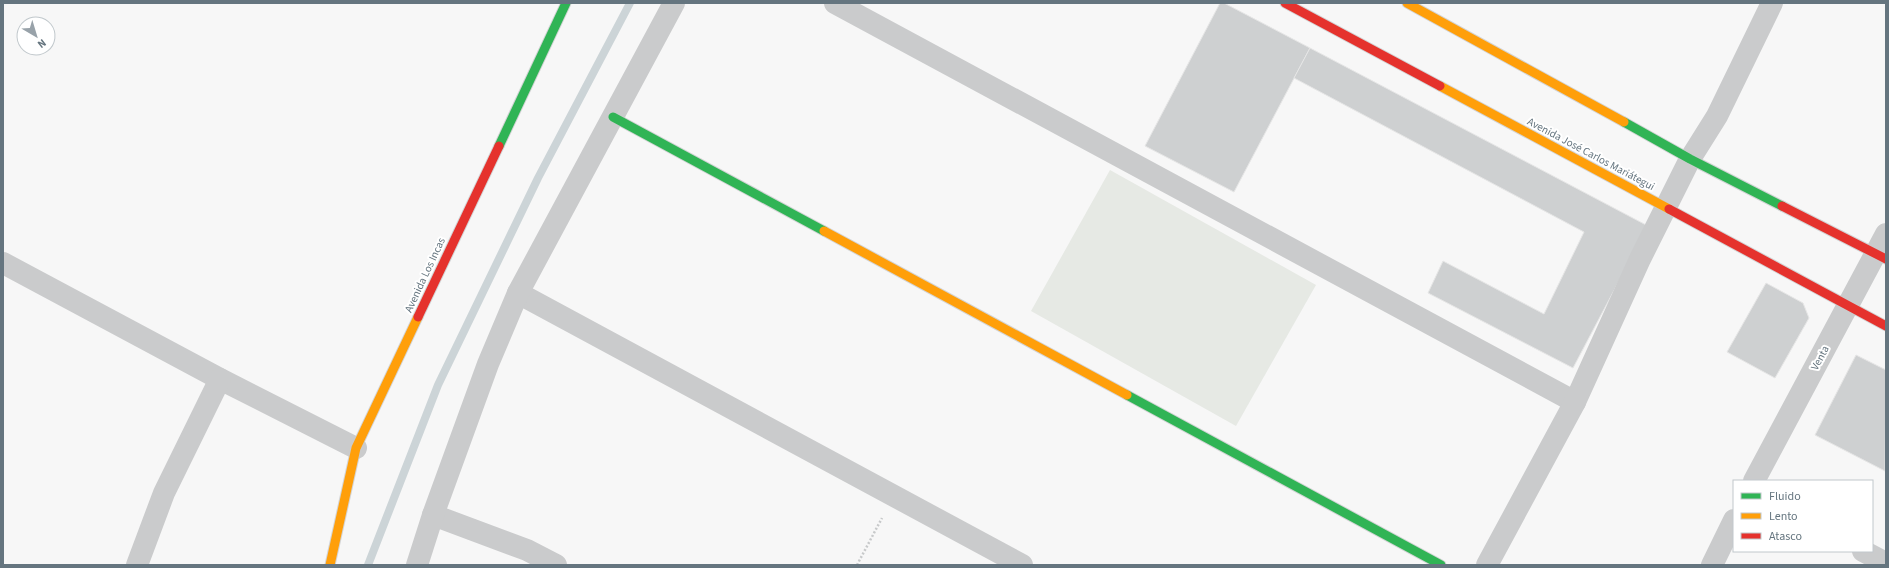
<svg xmlns="http://www.w3.org/2000/svg" width="1889" height="568" font-family="'Source Sans 3',sans-serif">
  <style>
    .green { fill: #e6e9e4 }
    .lines { fill: none; stroke-linecap: round; stroke-linejoin: round }
    .stream { stroke: #ccd4d7; stroke-width: 8 }
    .building { fill: #ced0d1; stroke: #e6e6e6 }
    .fast-casing { stroke: #d3d4d5; stroke-width: 11 }
    .slow-casing { stroke: #d3d4d5; stroke-width: 11 }
    .jam-casing { stroke: #d3d4d5; stroke-width: 11 }
    .path { stroke: #c7c9ca; stroke-width: 2.5; stroke-dasharray: 2 2; stroke-linecap: butt }
    .street { stroke: #cacbcc; stroke-width: 22 }
    .fast { stroke: #30b455; stroke-width: 9 }
    .slow { stroke: #ff9f0a; stroke-width: 9 }
    .jam { stroke: #e5322d; stroke-width: 9 }
    .labels { text-anchor: middle; dominant-baseline: central; stroke-width: 4; stroke-linejoin: round; paint-order: stroke }
    .street-label { font-size: 11px; fill: #65757f; stroke: #fff }
  </style>
  <rect width="100%" height="100%" fill="#f7f7f7"/>
  <polygon class="green" points="1110,170 1316,285 1236,426 1031,311"/>
  <g class="lines">
    <polyline class="stream" points="368,565 438,385 538,178 630,3"/>
  </g>
  <g class="building">
    <polygon points="1220,3 1224,3 1310,48 1234,192 1145,146"/>
    <polygon points="1310,48 1648,226 1573,368 1428,293 1443,261 1544,314 1584,232 1294,78"/>
    <polygon points="1766,283 1803,303 1809,318 1775,378 1727,352"/>
    <polygon points="1856,355 1886,370 1885,471 1815,435"/>
  </g>
  <g class="lines">
    <g class="fast-casing">
      <g id="fast">
        <polyline points="613,117 824,231"/>
        <polyline points="1624,122 1690,159 1782,206"/>
        <polyline points="499,146 566,3"/>
        <polyline points="1127,395 1441,565"/>
      </g>
    </g>
    <g class="slow-casing">
      <g id="slow">
        <polyline points="1407,3 1624,122"/>
        <polyline points="1440,86 1669,209"/>
        <polyline points="824,231 1127,395"/>
        <polyline points="330,565 356,448 418,317"/>
      </g>
    </g>
    <g class="jam-casing">
      <g id="jam">
        <polyline points="1285,3 1440,86"/>
        <polyline points="1782,206 1886,259"/>
        <polyline points="1669,209 1886,326"/>
        <polyline points="418,317 499,146"/>
      </g>
    </g>
    <polyline class="path" points="857,565 882,518"/>
    <g class="street">
      <polyline points="835,3 1575,402"/>
      <polyline points="3,263 220,379 356,448"/>
      <polyline points="518,293 1022,565"/>
      <polyline points="1754,481 1886,234"/>
      <polyline points="433,515 527,550 556,565"/>
      <polyline points="1863,551 1886,563"/>
      <polyline points="137,565 164,493 220,379"/>
      <polyline points="417,565 433,515 488,364 518,293 674,3"/>
      <polyline points="1487,565 1575,402 1640,259 1690,159 1717,116 1772,3"/>
      <polyline points="1712,565 1734,520"/>
    </g>
    <use href="#fast" class="fast"/>
    <use href="#slow" class="slow"/>
    <use href="#jam" class="jam"/>
  </g>
  <g class="labels">
    <g class="street-label">
      <text transform="translate(1591 154) rotate(28)">Avenida José Carlos Mariátegui</text>
      <text transform="translate(425 275) rotate(-65)">Avenida Los Incas</text>
      <text transform="translate(1820 358) rotate(-62)">Venta</text>
    </g>
  </g>
  <rect width="1889" height="568" fill="none" stroke="#65757f" stroke-width="8"/>
  <rect x="1733" y="480" width="140" height="72" fill="#ffffff" stroke="#c1c8cc"/>
  <rect x="1741" y="493" width="20" height="6" fill="#30b455" stroke="#c1c8cc"/>
  <text x="1769" y="500" font-size="12" fill="#65757f">Fluido</text>
  <rect x="1741" y="513" width="20" height="6" fill="#ff9f0a" stroke="#c1c8cc"/>
  <text x="1769" y="520" font-size="12" fill="#65757f">Lento</text>
  <rect x="1741" y="533" width="20" height="6" fill="#e5322d" stroke="#c1c8cc"/>
  <text x="1769" y="540" font-size="12" fill="#65757f">Atasco</text>
  <g transform="translate(36 36) rotate(142)"><circle r="19" fill="#ffffff" stroke="#c1c8cc"/>
  <path d="M0-3L7 15L0 10L-7 15Z" fill="#98a2a9"/>
  <text y="-6" font-size="11" font-weight="bold" text-anchor="middle" fill="#65757f">N</text>
  </g>
</svg>
